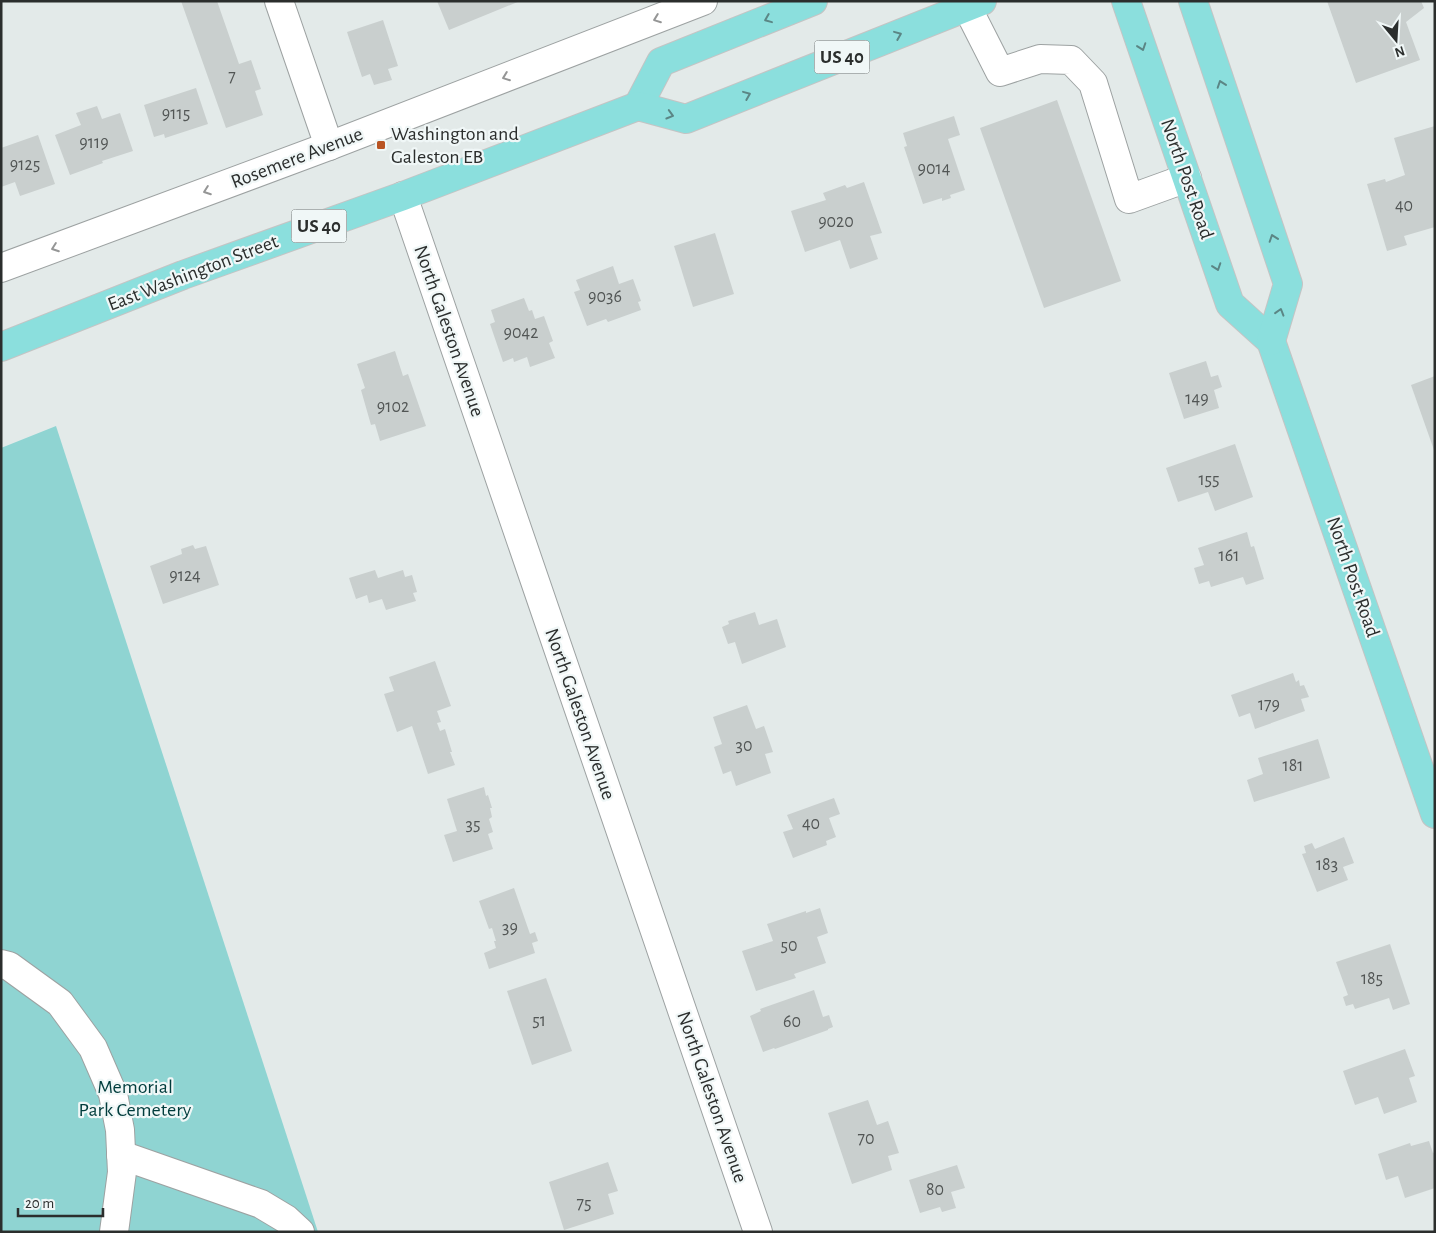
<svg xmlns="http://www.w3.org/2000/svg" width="1436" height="1233" font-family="'Alegreya Sans',sans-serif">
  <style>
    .green { fill: #8fd4d2 }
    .building { fill: #c9cfce }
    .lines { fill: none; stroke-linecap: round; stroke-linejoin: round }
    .minor-casing { stroke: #9da2a2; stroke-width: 30 }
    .major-casing { stroke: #c4c4c4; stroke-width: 30 }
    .minor { stroke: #fff; stroke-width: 28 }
    .major { stroke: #8bdfdd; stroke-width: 28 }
    .oneway { stroke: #959696 }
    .oneway2 { stroke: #5b8685 }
    .poi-dot { fill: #b95423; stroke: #f0f7f7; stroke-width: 2 }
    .labels { text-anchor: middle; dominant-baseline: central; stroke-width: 4.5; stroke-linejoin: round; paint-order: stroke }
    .number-label { font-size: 18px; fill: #525655 }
    .shield { fill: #f0f7f7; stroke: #666a6a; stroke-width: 1 }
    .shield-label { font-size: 19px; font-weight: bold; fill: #2b2e2d }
    .poi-label { font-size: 20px; fill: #2b2e2d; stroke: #f0f7f7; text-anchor: start }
    .street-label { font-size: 20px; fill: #2b2e2d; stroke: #f0f7f7 }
    .park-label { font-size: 20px; fill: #003c3c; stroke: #f0f7f7 }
  </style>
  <rect width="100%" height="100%" fill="#e3eae9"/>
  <polygon class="green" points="56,426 318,1232 1,1232 1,448"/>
  <g class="building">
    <polygon points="181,1 217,1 239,64 251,60 261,89 255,91 263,115 226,128"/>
    <polygon points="437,1 520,1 449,30"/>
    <polygon points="1327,1 1421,1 1424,8 1406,22 1420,60 1356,83"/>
    <polygon points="383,20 398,66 388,69 392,80 374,85 370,74 362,77 347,32"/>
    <polygon points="196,88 208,124 165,138 164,134 154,137 144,105"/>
    <polygon points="1057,100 1121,281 1044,308 980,128"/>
    <polygon points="97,106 102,119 120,113 133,151 102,161 103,163 70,175 55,135 81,125 76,113"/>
    <polygon points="954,116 960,135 948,139 965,190 950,195 951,198 942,201 942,198 923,204 904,147 907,146 903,133"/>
    <polygon points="1435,126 1435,227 1404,236 1407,245 1387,251 1367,184 1385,179 1386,182 1405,175 1394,138"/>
    <polygon points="38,135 55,184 20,196 15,182 1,187 1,148"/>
    <polygon points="864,182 882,233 870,236 878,259 850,269 840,240 805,252 791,211 826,200 823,193 845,185 847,188"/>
    <polygon points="715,233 734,294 693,307 674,246"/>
    <polygon points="613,266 619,284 633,279 641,301 638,302 641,310 608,322 606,319 587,326 574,292 580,290 576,280"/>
    <polygon points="524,298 529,311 532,310 535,319 544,316 553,341 549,343 555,358 530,367 527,357 514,362 513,358 503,362 490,324 495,322 491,310"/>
    <polygon points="395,351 403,376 408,374 426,426 380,441 375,424 371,425 361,390 365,388 357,364"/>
    <polygon points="1206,361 1211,377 1218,375 1222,387 1214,390 1219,408 1184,419 1169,373"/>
    <polygon points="1435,376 1435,450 1434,450 1411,385"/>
    <polygon points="1235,444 1253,497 1215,511 1208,492 1178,502 1166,468"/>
    <polygon points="1247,532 1251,547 1254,546 1264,579 1246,585 1243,577 1211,587 1209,581 1199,584 1194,568 1204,565 1198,548"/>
    <polygon points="193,545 195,549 206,546 219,585 163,604 150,566 182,554 181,549"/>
    <polygon points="375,570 378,578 403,570 405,577 412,575 417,592 413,593 416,601 386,610 382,599 369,603 367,595 356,599 349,578"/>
    <polygon points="755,612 759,625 777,619 786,647 742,664 735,642 728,644 722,627 729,624 728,621"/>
    <polygon points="435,661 451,706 437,711 441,722 437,723 440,731 445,729 452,752 450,752 455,765 428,774 412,726 397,732 384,694 394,691 389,677"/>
    <polygon points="1293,673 1296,682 1299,680 1300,686 1304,685 1309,697 1301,699 1305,711 1255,729 1250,713 1239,717 1231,695"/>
    <polygon points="747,705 756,729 764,726 773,752 765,754 771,773 736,786 731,771 723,774 714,747 722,744 713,717"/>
    <polygon points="1318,739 1330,778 1254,802 1247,780 1263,774 1258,758"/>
    <polygon points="484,787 486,796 488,795 492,808 490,808 492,817 489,819 493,832 488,834 493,849 453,862 444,835 457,831 447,799"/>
    <polygon points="834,798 840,814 829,818 836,837 826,841 827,845 793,858 783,832 793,829 787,815"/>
    <polygon points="1344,837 1354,863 1343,867 1348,880 1317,892 1302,854 1306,853 1304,846 1312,843 1315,849"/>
    <polygon points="514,888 530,934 535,932 538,941 532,943 535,953 489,969 484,953 496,948 494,941 496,941 492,928 489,929 479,901"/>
    <polygon points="820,908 828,933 817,937 826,963 794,974 796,978 756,991 742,951 773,941 767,924 806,911 806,913"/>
    <polygon points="1390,944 1410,1004 1393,1010 1389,998 1355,1009 1353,1004 1346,1006 1343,997 1348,995 1336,962"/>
    <polygon points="546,978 572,1051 532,1065 507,991"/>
    <polygon points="814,990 823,1017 829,1015 833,1027 828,1029 828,1030 775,1049 774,1048 763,1052 750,1016 761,1011 760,1009"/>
    <polygon points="1405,1049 1415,1076 1409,1078 1417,1102 1384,1114 1378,1097 1355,1105 1343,1071"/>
    <polygon points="868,1100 877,1125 888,1121 899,1153 888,1156 892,1170 852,1184 828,1113"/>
    <polygon points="1429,1141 1433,1153 1435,1152 1435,1188 1405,1198 1398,1176 1386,1180 1378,1154 1410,1143 1411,1146"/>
    <polygon points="608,1162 618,1191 608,1194 614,1214 564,1230 549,1182"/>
    <polygon points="957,1165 965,1188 951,1192 956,1208 942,1212 940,1207 920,1213 909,1180"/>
  </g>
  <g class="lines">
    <g class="minor-casing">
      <g id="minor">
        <polyline points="279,1 329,146"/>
        <polyline points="967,7 1000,72 1040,59 1071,60 1093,83 1129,199 1187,178"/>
        <polyline points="403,196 758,1232"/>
        <polyline points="1,268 329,146 703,1"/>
        <polyline points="1,964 9,966 60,1003 93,1048 113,1094 120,1130 122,1172 114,1232"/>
        <polyline points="121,1155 261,1204 286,1219 300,1232"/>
      </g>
    </g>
    <g class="major-casing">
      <g id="major">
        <polyline points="1126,1 1230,304 1271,341 1435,814"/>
        <polyline points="1193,1 1288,284 1271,341"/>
        <polyline points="638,106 661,62 813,1"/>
        <polyline points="1,347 183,275 403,196 638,106 686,119 982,1"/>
      </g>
    </g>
    <use href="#minor" class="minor"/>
    <use href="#major" class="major"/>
  </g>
  <defs><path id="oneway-chevron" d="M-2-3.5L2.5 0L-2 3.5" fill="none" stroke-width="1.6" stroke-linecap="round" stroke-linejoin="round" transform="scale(1.25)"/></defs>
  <g class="oneway">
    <use href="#oneway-chevron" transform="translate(657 19) rotate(159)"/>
    <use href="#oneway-chevron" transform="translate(506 77) rotate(159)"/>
    <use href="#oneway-chevron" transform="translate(207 191) rotate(160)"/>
    <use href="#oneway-chevron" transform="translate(55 248) rotate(160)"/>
  </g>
  <g class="oneway2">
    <use href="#oneway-chevron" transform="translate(768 19) rotate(158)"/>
    <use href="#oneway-chevron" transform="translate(898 35) rotate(-22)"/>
    <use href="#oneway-chevron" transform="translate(1142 47) rotate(71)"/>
    <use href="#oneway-chevron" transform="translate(1221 84) rotate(-109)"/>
    <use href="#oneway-chevron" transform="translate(747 95) rotate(-22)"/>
    <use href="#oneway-chevron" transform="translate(670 115) rotate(16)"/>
    <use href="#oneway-chevron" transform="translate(1273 238) rotate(-109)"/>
    <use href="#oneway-chevron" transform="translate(1217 267) rotate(71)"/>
    <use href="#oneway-chevron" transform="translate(1280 312) rotate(-73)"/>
  </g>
  <rect class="poi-dot" x="376" y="140" width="10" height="10" rx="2.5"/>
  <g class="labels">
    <g class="number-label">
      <text x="232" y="77">7</text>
      <text x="176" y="114">9115</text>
      <text x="94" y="143">9119</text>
      <text x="25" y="165">9125</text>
      <text x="934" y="169">9014</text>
      <text x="1404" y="206">40</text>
      <text x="836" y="222">9020</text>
      <text x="605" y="297">9036</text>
      <text x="521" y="333">9042</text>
      <text x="1197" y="399">149</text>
      <text x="393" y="407">9102</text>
      <text x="1209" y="480">155</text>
      <text x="1229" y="556">161</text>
      <text x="185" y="576">9124</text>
      <text x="1269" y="705">179</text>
      <text x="744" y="746">30</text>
      <text x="1293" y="766">181</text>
      <text x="811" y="824">40</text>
      <text x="473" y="825">35</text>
      <text x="1327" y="865">183</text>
      <text x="510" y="928">39</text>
      <text x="789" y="946">50</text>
      <text x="1372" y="979">185</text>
      <text x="539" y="1021">51</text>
      <text x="792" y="1022">60</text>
      <text x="866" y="1139">70</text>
      <text x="935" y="1190">80</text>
      <text x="584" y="1204">75</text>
    </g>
    <g class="shield">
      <rect x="814.5" y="40.5" width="55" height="33" rx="4"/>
      <rect x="291.5" y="209.5" width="55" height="33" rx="4"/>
    </g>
    <g class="shield-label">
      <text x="842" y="57">US 40</text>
      <text x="319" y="226">US 40</text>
    </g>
    <g class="poi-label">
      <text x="391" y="134">Washington and<tspan x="391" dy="23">Galeston EB</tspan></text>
    </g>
    <g class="street-label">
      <text transform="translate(297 158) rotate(-21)">Rosemere Avenue</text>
      <text transform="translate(1187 179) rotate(71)">North Post Road</text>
      <text transform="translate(193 273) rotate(-21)">East Washington Street</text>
      <text transform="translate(449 331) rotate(71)">North Galeston Avenue</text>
      <text transform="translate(1353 577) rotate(71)">North Post Road</text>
      <text transform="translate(580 714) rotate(71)">North Galeston Avenue</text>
      <text transform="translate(712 1097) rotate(71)">North Galeston Avenue</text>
    </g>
    <g class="park-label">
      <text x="135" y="1087">Memorial<tspan x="135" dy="23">Park Cemetery</tspan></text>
    </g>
  </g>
  <rect width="1436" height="1233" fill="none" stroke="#2b2e2d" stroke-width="5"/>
  <g transform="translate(1396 40) rotate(162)" stroke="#f0f7f7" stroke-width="4" paint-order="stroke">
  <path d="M0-4L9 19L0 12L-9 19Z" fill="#2b2e2d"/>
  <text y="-8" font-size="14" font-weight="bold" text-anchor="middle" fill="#2b2e2d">N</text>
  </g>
  <path d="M18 1208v8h85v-8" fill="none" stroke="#2b2e2d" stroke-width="2.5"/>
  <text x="25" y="1208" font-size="15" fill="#2b2e2d" stroke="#f0f7f7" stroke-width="4" paint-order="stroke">20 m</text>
</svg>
